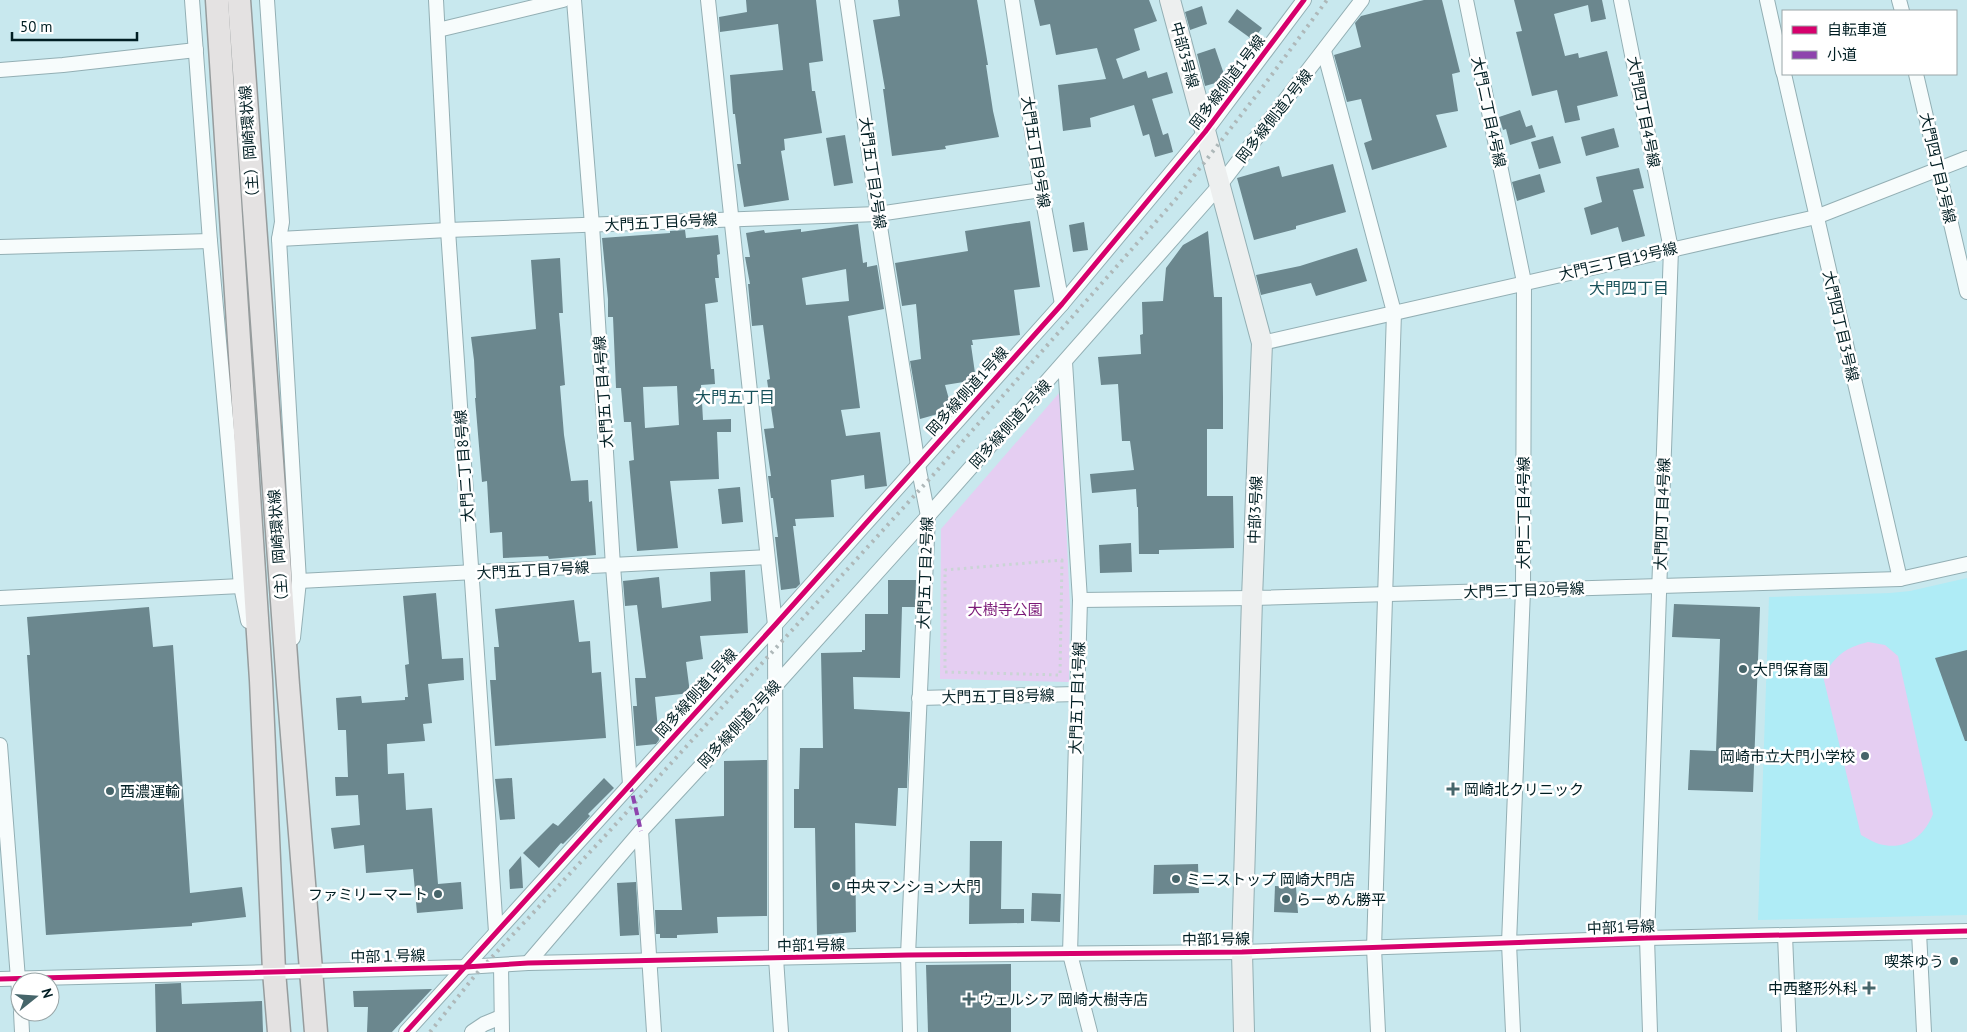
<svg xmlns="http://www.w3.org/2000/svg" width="1967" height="1032" font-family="'PT Sans','Noto Sans JP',sans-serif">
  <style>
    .built { fill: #afecf6 }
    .green { fill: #e5cef2 }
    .building { fill: #6b878e; fill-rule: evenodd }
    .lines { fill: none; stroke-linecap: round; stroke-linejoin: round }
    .street-casing { stroke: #93afb4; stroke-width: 16 }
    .secondary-casing { stroke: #93afb4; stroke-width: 22 }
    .primary-casing { stroke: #969c9d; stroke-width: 25 }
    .path { stroke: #cad4d5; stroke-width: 3; stroke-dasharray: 2.5 4; stroke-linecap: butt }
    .street { stroke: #f7fcfc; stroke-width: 14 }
    .secondary { stroke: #edefef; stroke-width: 20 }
    .primary { stroke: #e4e2e2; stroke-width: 22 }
    .rail { stroke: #aeb8b9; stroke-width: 4; stroke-dasharray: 2.5 5; stroke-linecap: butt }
    .quiet { stroke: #8e44ad; stroke-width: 4; stroke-dasharray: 8 4; stroke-linecap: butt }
    .cycleway-casing { stroke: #fff; stroke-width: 8 }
    .cycleway { stroke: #d6006c; stroke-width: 5 }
    .poi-dot { fill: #46656a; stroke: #fff; stroke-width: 2 }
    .labels { text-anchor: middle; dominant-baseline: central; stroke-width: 5; stroke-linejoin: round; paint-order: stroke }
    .street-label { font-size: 15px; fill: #001e23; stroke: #fff }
    .park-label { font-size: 15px; fill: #7b1a78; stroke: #fff }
    .poi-label { font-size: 15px; fill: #001e23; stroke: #fff; text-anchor: start }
    .neighbourhood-label { font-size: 16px; fill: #17515a; stroke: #fff }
  </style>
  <rect width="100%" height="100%" fill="#c8e8ee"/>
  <polygon class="built" points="1967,578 1967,915 1758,920 1769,597 1890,593 1910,591"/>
  <g class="green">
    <polygon points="1060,392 1070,607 1069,682 940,679 941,529"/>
    <path d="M1868 642 1885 645 1898 656 1933 814C1924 837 1905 851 1879 844 1873 842 1867 838 1861 835L1823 676C1836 656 1844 648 1868 642Z"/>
  </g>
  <g class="building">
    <polygon points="746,0 816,0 823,61 809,63 812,91 815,91 822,133 784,139 785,150 781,151 789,200 744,207 737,164 741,164 735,114 733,114 730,75 783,70 778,24 720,32 719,17 747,12"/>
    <polygon points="898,0 977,0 988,65 986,65 993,111 999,137 945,146 946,149 892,156 883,89 885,89 873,20 900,16"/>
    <polygon points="1034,0 1149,0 1157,21 1134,29 1140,50 1116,59 1123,79 1146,71 1148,78 1167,72 1173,93 1152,99 1163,135 1168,133 1173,152 1155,157 1149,134 1143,136 1134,105 1090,118 1091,127 1063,131 1058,85 1106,79 1097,48 1056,55 1050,24 1040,26"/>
    <polygon points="1424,0 1442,0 1460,72 1452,74 1458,111 1436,115 1447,147 1372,170 1364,143 1372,140 1361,99 1347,102 1334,55 1361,47 1355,23 1361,16"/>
    <polygon points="1514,0 1602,0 1606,19 1591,22 1588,5 1554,14 1565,56 1578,53 1579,58 1607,51 1618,96 1577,106 1580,120 1565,123 1557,90 1532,96 1516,32 1522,31"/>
    <polygon points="1202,6 1207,24 1190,30 1185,12"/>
    <polygon points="1237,9 1262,28 1253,40 1228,22"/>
    <polygon points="1215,48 1226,80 1205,86 1197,54"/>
    <polygon points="1520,110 1526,127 1532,125 1536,137 1510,145 1506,129 1503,130 1499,117"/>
    <polygon points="1614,128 1619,147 1586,156 1581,137"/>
    <polygon points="845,135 853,183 834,186 826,138"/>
    <polygon points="1553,136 1561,163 1539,169 1531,142"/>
    <polygon points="1333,164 1346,212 1296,226 1296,229 1254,240 1237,178 1279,166 1282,177"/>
    <polygon points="1639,168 1644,188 1633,190 1645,236 1622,242 1618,227 1591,235 1584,208 1602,202 1596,177"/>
    <polygon points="1540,174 1545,192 1517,201 1512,182"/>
    <polygon points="1030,221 1040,287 1014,290 1020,335 972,340 973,345 971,345 976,380 945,385 952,410 920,419 910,361 921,359 916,304 902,306 895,263 968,251 965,231"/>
    <polygon points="1084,222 1088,250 1073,252 1069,225"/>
    <path d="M858 224 863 263 867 262V267L877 265 884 309 848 316 860 408 841 410 846 436 880 432 887 486 865 489 864 475 831 480 834 517 795 519 796 526H793L800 584 796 588 781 590 775 537H778L773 498H771L768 476H771L764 429 774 428 767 380 770 379 763 325 752 326 748 284H750L745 257H750L746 233 764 230 765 233 801 229V232ZM846 269 849 301 806 305 802 278Z"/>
    <path d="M685 230 686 238 718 235 720 254 717 255 719 278H715L718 302 705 304 711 369H714L715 384 701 385 703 420 731 419V432H717L719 479 670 481 678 548 637 551 629 461 634 460 631 422H624L621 388H616L613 317H608V299L602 238 670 233V231ZM677 386 679 425 645 428 643 387Z"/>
    <polygon points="1208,231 1214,297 1222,297 1223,398 1223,429 1207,429 1207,496 1233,496 1234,548 1159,550 1159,554 1139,554 1138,507 1137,507 1136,489 1092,493 1090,474 1134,470 1130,441 1122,441 1118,384 1101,385 1098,357 1141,354 1140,335 1143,334 1142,302 1163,301 1166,268 1183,245"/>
    <polygon points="1357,248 1367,281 1316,296 1311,283 1261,295 1256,275 1300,266"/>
    <polygon points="560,258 563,313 559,313 565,385 560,386 564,435 571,481 588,480 589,502 592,501 596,555 549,559 548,556 503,558 502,532 490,533 487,481 482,482 475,398 476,398 474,360 471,337 536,329 531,260"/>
    <polygon points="740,487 743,522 722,524 718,489"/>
    <polygon points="1131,543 1132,572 1100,573 1099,545"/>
    <polygon points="745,570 748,633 700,636 703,659 686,662 690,693 655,697 659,740 656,744 636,746 633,706 637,706 635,678 646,678 637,605 625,606 623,581 659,577 662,608 711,601 710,572"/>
    <polygon points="888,580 916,580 915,607 902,607 900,678 853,677 854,709 910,712 907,788 898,788 896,826 855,823 856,932 817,935 815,828 794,828 794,789 799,789 800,748 823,748 821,653 862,652 862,650 865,650 865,614 888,614"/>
    <polygon points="436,593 442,659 463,658 464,680 428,684 432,723 423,724 425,741 387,744 388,774 404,773 406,810 432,808 438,884 461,882 463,909 417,913 413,869 366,873 364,845 334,849 331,828 360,825 358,795 336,796 335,777 348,777 346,730 338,730 336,698 361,696 362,703 405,700 405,697 408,697 405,665 409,664 403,596"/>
    <polygon points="574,600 579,642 590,641 592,673 601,672 606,738 495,746 490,680 496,680 494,647 499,647 495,609"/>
    <polygon points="1674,604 1760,607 1753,792 1688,790 1690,750 1716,751 1720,639 1672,637"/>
    <polygon points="149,607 153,647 173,645 190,893 242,887 246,917 192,923 192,926 46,935 27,655 30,655 27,617"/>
    <polygon points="1967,650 1967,741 1965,741 1935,658"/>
    <polygon points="767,760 767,916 717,917 718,933 677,935 677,938 660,938 660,934 656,934 655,910 682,910 675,819 724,816 724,761"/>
    <polygon points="512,778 515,819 500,820 495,779"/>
    <polygon points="604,778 614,788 588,814 590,816 577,830 563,844 561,843 539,868 523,853 553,823 558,826"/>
    <polygon points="970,841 1002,841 1001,909 1024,909 1024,923 969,924"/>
    <polygon points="521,856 523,888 510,889 509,870"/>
    <polygon points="1198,864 1199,893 1153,894 1154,865"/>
    <polygon points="636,882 639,935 620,936 617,883"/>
    <polygon points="1275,886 1296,887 1298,913 1274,912"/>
    <polygon points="1032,893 1061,894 1060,922 1031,921"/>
    <polygon points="1011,964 1011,1032 928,1032 926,965"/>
    <polygon points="181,983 182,1004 262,1001 263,1032 156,1032 155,984"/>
    <polygon points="432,989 392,1032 367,1032 368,1007 354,1007 353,991"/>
  </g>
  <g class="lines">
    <g class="street-casing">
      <g id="street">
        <polyline points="192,0 210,241 241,586 248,621"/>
        <polyline points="267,0 282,222 279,239 299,581 293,638"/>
        <polyline points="436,0 448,230 496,932"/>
        <polyline points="574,0 592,225 613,566 630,784"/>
        <polyline points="708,0 775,625 776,958 781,1032"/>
        <polyline points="847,0 878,214 918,465 928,516 908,955 910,1032"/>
        <polyline points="1012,0 1041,190 1062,304"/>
        <polyline points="1466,0 1524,282 1523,590 1509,943 1513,1032"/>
        <polyline points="1621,0 1671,249 1647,938 1650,1032"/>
        <polyline points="1767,0 1783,72"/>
        <polyline points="1899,0 1902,11"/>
        <polyline points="438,30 563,0"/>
        <polyline points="1324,51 1394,312 1374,948 1378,1032"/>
        <polyline points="0,70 63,65 196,50"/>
        <polyline points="1784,74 1900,579"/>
        <polyline points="1916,74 1967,292"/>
        <polyline points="279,239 448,230 878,214 1041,190"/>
        <polyline points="0,247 210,241"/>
        <polyline points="1262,343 1816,217 1967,158"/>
        <polyline points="1065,362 1080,600 1070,954 1090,1032"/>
        <polyline points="299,581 767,557"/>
        <polyline points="0,598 241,586"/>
        <polyline points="1080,600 1252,598 1900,579 1967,564"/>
        <polyline points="919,698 1077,694"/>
        <polyline points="0,745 20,1005"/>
        <polyline points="641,831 654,1032"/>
        <polyline points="1919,932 1924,1032"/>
        <polyline points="1785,935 1789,1032"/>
        <polyline points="528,963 641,831 776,685 928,516 1220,185 1362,0"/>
        <polyline points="501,965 502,1032"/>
        <polyline points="0,979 465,967 528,963 908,955 1242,952 1647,938 1967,931"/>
        <polyline points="21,1012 22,1032"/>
        <polyline points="406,1032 775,625 1062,304 1205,132 1304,0"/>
        <polyline points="472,1032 484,1024 501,1017"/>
      </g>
    </g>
    <g class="secondary-casing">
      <polyline id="secondary" points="1170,0 1262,343 1252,598 1242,952 1244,1032"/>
    </g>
    <g class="primary-casing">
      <g id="primary">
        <polyline points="217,0 261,680 274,971 279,1032"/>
        <polyline points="239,0 288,685 316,1032"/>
      </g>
    </g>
    <polygon class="path" points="1062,560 1060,675 945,672 945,570"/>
    <use href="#street" class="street"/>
    <use href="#secondary" class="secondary"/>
    <use href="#primary" class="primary"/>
    <polyline class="rail" points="430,1032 477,973 605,836 934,474 1176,199 1262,88 1327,0"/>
    <polyline class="quiet" points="630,784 641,831"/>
    <g class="cycleway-casing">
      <g id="cycleway">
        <polyline points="0,979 465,967 528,963 908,955 1242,952 1647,938 1967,931"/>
        <polyline points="406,1032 775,625 1062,304 1205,132 1304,0"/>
      </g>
    </g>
    <use href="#cycleway" class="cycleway"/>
  </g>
  <g class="poi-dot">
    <circle cx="1743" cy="669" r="5"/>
    <circle cx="1865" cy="756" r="5"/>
    <path d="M1450.5 781.5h5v5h5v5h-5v5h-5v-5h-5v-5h5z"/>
    <circle cx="110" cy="791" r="5"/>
    <circle cx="1176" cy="879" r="5"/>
    <circle cx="836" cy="886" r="5"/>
    <circle cx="438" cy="894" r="5"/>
    <circle cx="1286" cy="899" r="5"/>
    <circle cx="1954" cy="961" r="5"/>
    <path d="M1866.5 980.5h5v5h5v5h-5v5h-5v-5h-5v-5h5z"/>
    <path d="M966.5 991.5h5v5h5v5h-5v5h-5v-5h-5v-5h5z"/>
  </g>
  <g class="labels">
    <g class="street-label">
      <text transform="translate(1185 55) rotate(75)">中部3号線</text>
      <text transform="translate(1227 82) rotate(-53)">岡多線側道1号線</text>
      <text transform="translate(1489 112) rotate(78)">大門二丁目4号線</text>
      <text transform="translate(1644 112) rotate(79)">大門四丁目4号線</text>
      <text transform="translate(1274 116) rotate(-52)">岡多線側道2号線</text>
      <text transform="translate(249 145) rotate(-94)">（主）岡崎環状線</text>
      <text transform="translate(1036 152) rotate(81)">大門五丁目9号線</text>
      <text transform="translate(1938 168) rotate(77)">大門四丁目2号線</text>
      <text transform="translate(873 173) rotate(82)">大門五丁目2号線</text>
      <text transform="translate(661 222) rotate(-3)">大門五丁目6号線</text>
      <text transform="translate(1618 261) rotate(-13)">大門三丁目19号線</text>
      <text transform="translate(1841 326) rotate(77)">大門四丁目3号線</text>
      <text transform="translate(967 391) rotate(-48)">岡多線側道1号線</text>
      <text transform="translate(603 392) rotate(-94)">大門五丁目4号線</text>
      <text transform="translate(1010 424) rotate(-48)">岡多線側道2号線</text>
      <text transform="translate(464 466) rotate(-94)">大門二丁目8号線</text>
      <text transform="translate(1255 510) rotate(-88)">中部3号線</text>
      <text transform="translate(1523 513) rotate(-90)">大門二丁目4号線</text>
      <text transform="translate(1662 514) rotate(-88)">大門四丁目4号線</text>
      <text transform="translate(278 549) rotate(-94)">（主）岡崎環状線</text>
      <text transform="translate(533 570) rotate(-3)">大門五丁目7号線</text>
      <text transform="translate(925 573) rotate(-88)">大門五丁目2号線</text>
      <text transform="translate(1524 590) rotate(-2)">大門三丁目20号線</text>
      <text transform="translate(696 693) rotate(-48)">岡多線側道1号線</text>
      <text transform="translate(998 696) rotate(-1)">大門五丁目8号線</text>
      <text transform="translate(1077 698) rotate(-88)">大門五丁目1号線</text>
      <text transform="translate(739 724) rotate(-47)">岡多線側道2号線</text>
      <text transform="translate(1621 927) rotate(-2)">中部1号線</text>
      <text transform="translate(1216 939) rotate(-1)">中部1号線</text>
      <text transform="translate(811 945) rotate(-1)">中部1号線</text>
      <text transform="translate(388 956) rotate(-1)">中部１号線</text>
    </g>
    <g class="park-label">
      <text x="1005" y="609">大樹寺公園</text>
    </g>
    <g class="poi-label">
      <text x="1753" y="669">大門保育園</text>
      <text x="1855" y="756" text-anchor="end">岡崎市立大門小学校</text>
      <text x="1464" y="789">岡崎北クリニック</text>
      <text x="120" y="791">西濃運輸</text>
      <text x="1186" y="879">ミニストップ 岡崎大門店</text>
      <text x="846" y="886">中央マンション大門</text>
      <text x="428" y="894" text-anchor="end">ファミリーマート</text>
      <text x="1296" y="899">らーめん勝平</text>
      <text x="1944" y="961" text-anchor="end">喫茶ゆう</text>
      <text x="1858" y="988" text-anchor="end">中西整形外科</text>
      <text x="979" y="999">ウェルシア 岡崎大樹寺店</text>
    </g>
    <g class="neighbourhood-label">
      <text x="1629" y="288">大門四丁目</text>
      <text x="735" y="397">大門五丁目</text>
    </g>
  </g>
  <rect x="1782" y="10" width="175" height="65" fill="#ffffff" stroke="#99a5a7"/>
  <rect x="1792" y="26" width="25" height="8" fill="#d6006c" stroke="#99a5a7"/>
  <text x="1827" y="35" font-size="15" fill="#001e23">自転車道</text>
  <rect x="1792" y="51" width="25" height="8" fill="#8e44ad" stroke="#99a5a7"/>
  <text x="1827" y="60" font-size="15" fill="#001e23">小道</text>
  <g transform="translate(35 997) rotate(73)"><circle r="24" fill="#ffffff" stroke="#99a5a7"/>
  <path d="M0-4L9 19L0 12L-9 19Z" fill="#46656a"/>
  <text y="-8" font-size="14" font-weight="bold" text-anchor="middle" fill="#001e23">N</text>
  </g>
  <path d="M12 32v8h125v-8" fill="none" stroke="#001e23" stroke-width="2.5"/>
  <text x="20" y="32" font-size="15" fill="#001e23" stroke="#ffffff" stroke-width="4" paint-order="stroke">50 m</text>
</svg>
